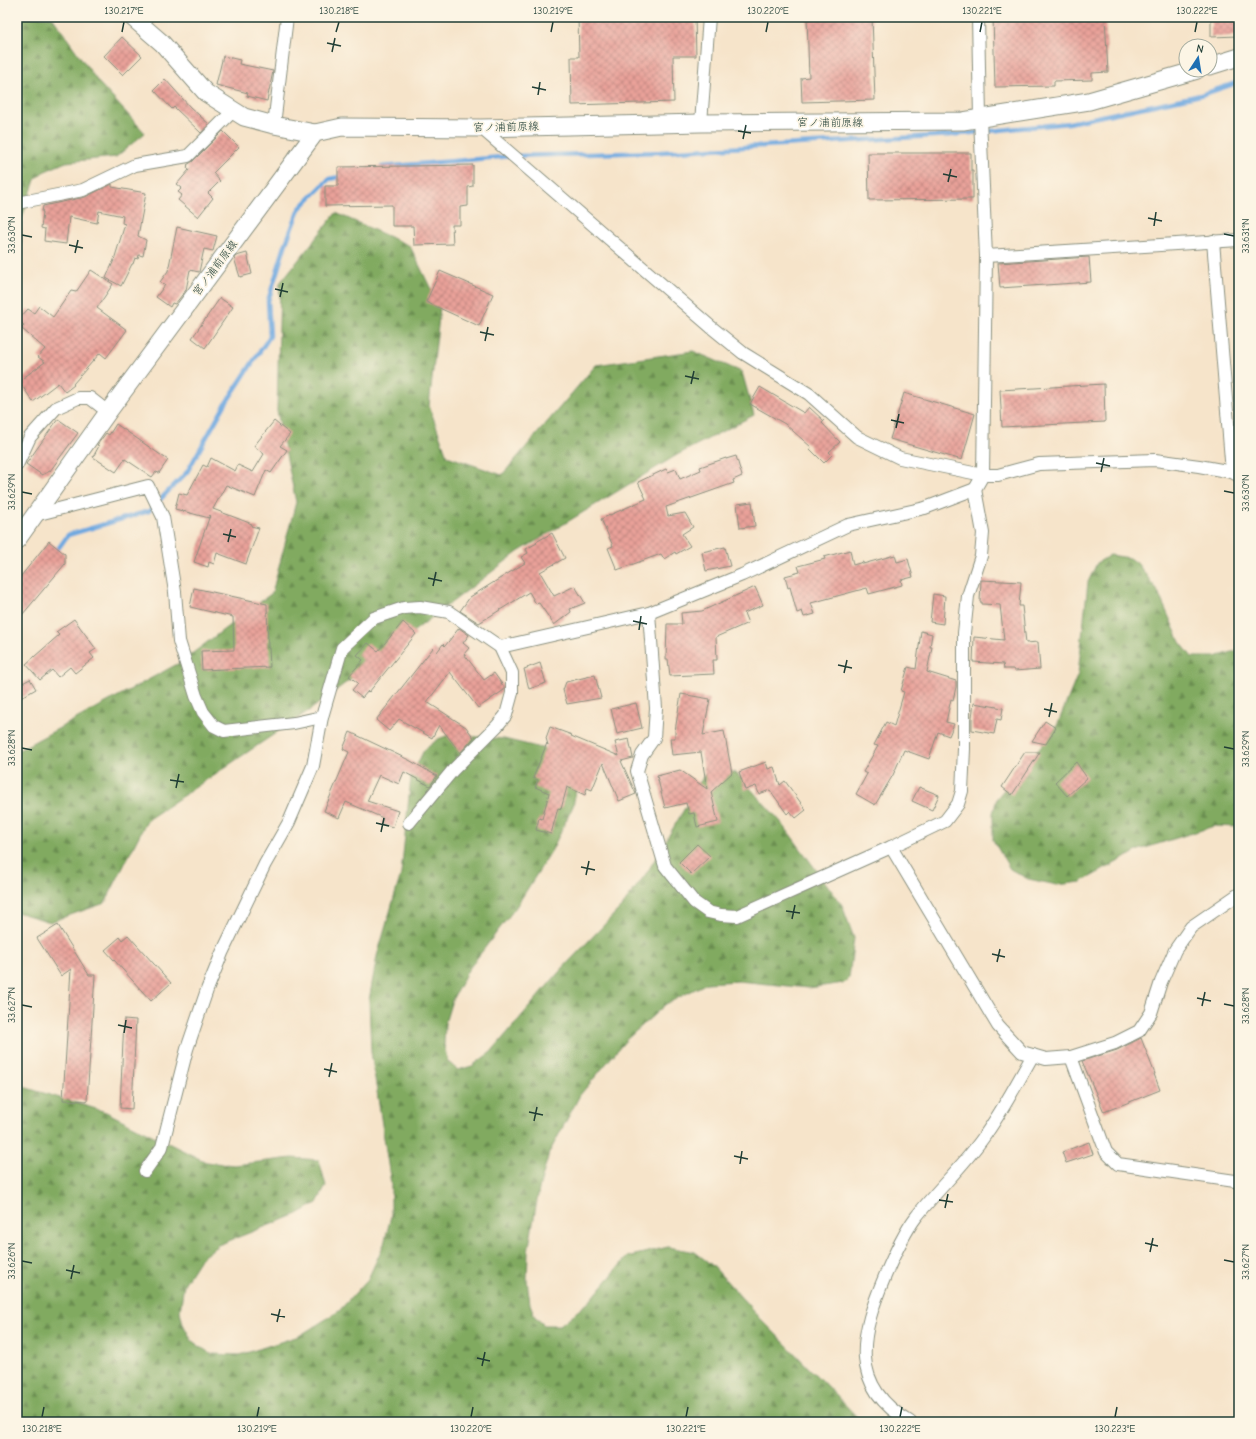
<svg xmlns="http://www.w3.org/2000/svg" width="1256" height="1439" font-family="'Comic Neue','Klee One',sans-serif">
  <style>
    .forest { fill: url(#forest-firs); stroke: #50744a }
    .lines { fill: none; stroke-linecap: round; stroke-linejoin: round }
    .stream { stroke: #70a9e0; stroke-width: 4.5 }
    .building { fill: url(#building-cross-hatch) }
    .street-casing { stroke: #8a907f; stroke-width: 14 }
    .secondary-casing { stroke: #8a907f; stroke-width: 19 }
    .street { stroke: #fff; stroke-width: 12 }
    .secondary { stroke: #fff; stroke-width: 17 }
    .ticks { fill: none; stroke: #1f3d34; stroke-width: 1.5 }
    .labels { text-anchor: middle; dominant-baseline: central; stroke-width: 3.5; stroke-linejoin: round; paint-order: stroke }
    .street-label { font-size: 11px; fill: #1f3d34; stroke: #fcf5e5 }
    .neatline { fill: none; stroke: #1f3d34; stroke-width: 1.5 }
    .ticks-label { font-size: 10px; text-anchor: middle; fill: #1f3d34 }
  </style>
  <defs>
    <pattern id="forest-firs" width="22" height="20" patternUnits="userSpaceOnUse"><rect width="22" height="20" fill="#81aa60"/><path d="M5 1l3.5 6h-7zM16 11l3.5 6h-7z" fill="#698c50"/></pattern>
    <pattern id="building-cross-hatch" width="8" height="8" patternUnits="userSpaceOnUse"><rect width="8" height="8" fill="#e9a199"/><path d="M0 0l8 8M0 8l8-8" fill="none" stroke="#bc847e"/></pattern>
  </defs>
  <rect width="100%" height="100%" fill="#fcf5e5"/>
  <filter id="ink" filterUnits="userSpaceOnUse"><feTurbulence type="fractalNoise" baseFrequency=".025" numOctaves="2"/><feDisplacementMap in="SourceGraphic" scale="8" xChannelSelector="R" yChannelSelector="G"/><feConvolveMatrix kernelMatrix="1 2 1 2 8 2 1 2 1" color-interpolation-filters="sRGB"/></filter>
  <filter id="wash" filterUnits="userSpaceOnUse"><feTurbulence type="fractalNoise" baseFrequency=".012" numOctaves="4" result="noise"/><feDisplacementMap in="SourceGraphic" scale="16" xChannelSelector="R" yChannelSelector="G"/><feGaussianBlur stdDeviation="0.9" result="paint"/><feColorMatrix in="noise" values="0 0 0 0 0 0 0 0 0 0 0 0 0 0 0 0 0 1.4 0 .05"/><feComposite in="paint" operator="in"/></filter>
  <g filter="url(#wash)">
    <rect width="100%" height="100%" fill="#f6e4ca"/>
    <g class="forest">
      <polygon points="17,17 52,17 98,82 145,133 116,157 66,162 43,172 35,180 21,221 21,243 17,259"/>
      <polygon points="336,213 410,246 440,308 429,406 447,456 502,475 596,365 693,351 742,372 754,415 677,455 518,552 310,710 147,820 105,903 50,922 17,912 17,751 181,662 272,593 296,502 277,411 280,283"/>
      <polygon points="1110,555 1130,558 1137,563 1157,590 1180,642 1192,657 1215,657 1239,650 1239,827 1214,826 1139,850 1081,882 1057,885 1028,879 1010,869 993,840 993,813 997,798 1056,728 1078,674 1088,582 1097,563"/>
      <polygon points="449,735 504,739 558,752 579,775 573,806 552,850 516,907 468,970 452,1000 445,1023 444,1045 448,1062 458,1070 472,1066 491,1052 559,972 623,905 648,871 706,772 719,765 737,774 781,822 842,905 854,938 849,978 844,983 809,988 738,981 707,983 666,1004 626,1040 580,1095 549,1153 539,1189 528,1252 527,1280 530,1304 535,1317 544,1325 560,1325 589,1302 627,1257 668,1247 695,1252 713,1266 758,1316 862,1422 17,1422 17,1085 106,1112 206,1162 234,1165 292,1158 319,1160 326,1186 317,1203 298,1214 218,1245 200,1259 184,1284 180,1311 183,1324 192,1341 211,1354 240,1355 299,1336 339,1311 368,1279 384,1244 391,1216 391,1184 371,1052 369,1000 377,956 401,874 411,777 424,750 438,739"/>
    </g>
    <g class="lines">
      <g class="stream">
        <polyline points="382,167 514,156 661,152 951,135 1069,123 1201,95 1239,82"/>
        <polyline points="55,553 68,535 149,511 187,472 226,403 270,336 268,301 285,246 299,209 329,179 344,176"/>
      </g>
    </g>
    <g id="blocks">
      <g class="building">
        <polygon points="578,17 695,17 696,56 673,56 674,102 572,105 571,57 579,57"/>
        <polygon points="807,17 872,17 875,100 802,102 801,78 809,77"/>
        <polygon points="993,17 1105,17 1108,72 1092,73 1092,80 1054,81 1054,86 995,87"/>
        <polygon points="1211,17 1239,17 1239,36 1211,37"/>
        <polygon points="122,37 142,56 123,75 104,56"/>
        <polygon points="223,56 240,60 239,64 273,71 267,101 247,96 248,93 216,85"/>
        <polygon points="165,79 190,107 209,124 201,133 174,107 172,109 154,90"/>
        <polygon points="223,131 239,147 213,173 220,181 208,193 213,198 198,217 178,200 182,195 178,192 182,188 177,184 189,170 187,167 188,166 187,165 193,161"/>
        <polygon points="868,153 971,153 971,170 973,170 973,199 869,200"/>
        <polygon points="473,165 473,186 468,187 468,206 460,207 460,225 452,225 453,244 414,245 413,226 392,226 392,205 325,206 325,186 338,186 338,167"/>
        <polygon points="112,184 112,187 146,193 138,236 146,240 143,256 139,255 138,259 135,258 133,264 132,264 121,286 106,278 114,260 125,224 122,223 123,216 99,211 97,223 69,217 66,244 44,241 45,229 41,228 43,212 42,212 43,206 85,197"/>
        <polygon points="177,227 217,236 213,251 204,249 199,272 190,270 186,290 175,304 172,303 170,307 156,297 165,285 160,282 168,271"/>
        <polygon points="247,253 252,274 240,277 234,258 236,256"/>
        <polygon points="1089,257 1091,282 1000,288 998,263"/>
        <polygon points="91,270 113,284 97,308 127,330 106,358 100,353 73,384 74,385 65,392 58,383 33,402 19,381 45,362 38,357 45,349 21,328 24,325 18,320 28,309 34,313 39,306 53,317 71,291 76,292"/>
        <polygon points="440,271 493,294 479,326 426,302"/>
        <polygon points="220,298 233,307 205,348 192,338"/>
        <polygon points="1104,384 1105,422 1002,427 1000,390"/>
        <polygon points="760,387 804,413 809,407 824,421 822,423 840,442 829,452 832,455 824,463 810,449 811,447 785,424 750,404"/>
        <polygon points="904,393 975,414 962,460 890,439"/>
        <polygon points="58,419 78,433 50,471 42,475 26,464"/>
        <polygon points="274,421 290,434 280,446 287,450 271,473 266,470 255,497 226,485 213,509 252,524 251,526 259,528 246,564 217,553 214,564 209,562 208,567 194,562 210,515 209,518 175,509 179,493 187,495 203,465 207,467 211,458 235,471 238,465 253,472 264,454 254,446"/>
        <polygon points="116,424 168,460 159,473 156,472 152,477 125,459 116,472 93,457 99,446 97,445 106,433 109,435"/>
        <polygon points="736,456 742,476 733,480 734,483 666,507 668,516 685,513 693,527 682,534 690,546 676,554 675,552 664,559 661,554 617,570 608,548 613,546 601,519 646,499 638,482 666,469 668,472 676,469 680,479 701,470 700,467 726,458 726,459"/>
        <polygon points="752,502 755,526 740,528 737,504"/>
        <polygon points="552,533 565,558 540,572 554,596 575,586 585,603 570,609 571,612 554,625 539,603 536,604 529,592 479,623 460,611 470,597 525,563 521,557 528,553 526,549 537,543 536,542"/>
        <polygon points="49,541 65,554 65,564 17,621 17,581"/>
        <polygon points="725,547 730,566 706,571 702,552"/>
        <polygon points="850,550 853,565 863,562 863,564 895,555 897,562 908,559 913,577 901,580 902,585 869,594 867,588 811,603 815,614 804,617 802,611 797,613 790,587 788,588 785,576 800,572 798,566 825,559 824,557"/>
        <polygon points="981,580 1021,582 1019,606 1022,606 1026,643 1038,642 1040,669 1014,671 1013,669 1004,669 1003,664 973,662 974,637 1004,640 1000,605 982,604 982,602 980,602"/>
        <polygon points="755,587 763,605 744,613 748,623 716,637 717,660 713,660 714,674 670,676 668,659 666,659 667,624 682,624 681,613 702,611"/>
        <polygon points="194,588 267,604 268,648 269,648 270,667 202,670 201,651 234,650 233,617 190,607"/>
        <polygon points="933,594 945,596 943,624 930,622"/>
        <polygon points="74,619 96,649 90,653 94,658 75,673 70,667 58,677 52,670 40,680 26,664 59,635 56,632"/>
        <polygon points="403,622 416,634 369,692 368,691 362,698 352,690 358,683 349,676 363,660 357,655 368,643 378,651"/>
        <polygon points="459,628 469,635 463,643 469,648 464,654 484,680 494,673 504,687 504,690 478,708 450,672 427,702 466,727 474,738 460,753 439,725 432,738 399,719 389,731 376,720 433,648 437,652 443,644 445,646"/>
        <polygon points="921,631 932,634 930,647 932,647 927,672 956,681 956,687 953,700 951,699 946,722 954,724 949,736 938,732 929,759 904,750 893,775 875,805 856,794 867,774 863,772 878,746 874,745 886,722 894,726 904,692 901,691 908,667 916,669"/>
        <polygon points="540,663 546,683 529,689 524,669"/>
        <polygon points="595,675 601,698 567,704 563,690 566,682"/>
        <polygon points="30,679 36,689 17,700 17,686"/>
        <polygon points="681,694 710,699 703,735 724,731 732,773 711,792 718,822 697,827 694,813 689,814 686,803 665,808 657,776 680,770 707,789 701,752 672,755 670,738 675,738 675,731"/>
        <polygon points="636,703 642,728 617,734 611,709"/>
        <polygon points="974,703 1003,708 1001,720 997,719 994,734 972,730 972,717"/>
        <polygon points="1045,721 1056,728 1046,744 1032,741"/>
        <polygon points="550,727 572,735 571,736 619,756 615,742 629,739 633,758 621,761 636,794 619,801 603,763 592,790 587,788 585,795 567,787 561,809 558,808 551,834 536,830 539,818 542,819 549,793 535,787 538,780 533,778 547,743 548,745 546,738"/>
        <polygon points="350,732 409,760 437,776 430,786 404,772 399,784 379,775 367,801 398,811 393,827 381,824 383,818 346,802 339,818 324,811 349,752 343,749"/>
        <polygon points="1025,752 1040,752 1012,795 1002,787"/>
        <polygon points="766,762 768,769 774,767 780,785 785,781 806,810 796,818 790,811 787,814 770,790 759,794 756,786 745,790 739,772"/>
        <polygon points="1076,762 1087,778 1067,796 1055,782"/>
        <polygon points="919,787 939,795 932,810 912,801"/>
        <polygon points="697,844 710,856 691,874 679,862"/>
        <polygon points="58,925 89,975 95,975 87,1101 63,1100 71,969 61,976 37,938"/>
        <polygon points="128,935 171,983 151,1001 105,950 120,937 122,940"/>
        <polygon points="124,1019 136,1020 132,1109 120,1108"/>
        <polygon points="1141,1038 1155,1074 1154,1074 1160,1090 1104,1112 1082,1061 1117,1050"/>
        <polygon points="1089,1142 1093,1154 1066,1163 1062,1152"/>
      </g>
    </g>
  </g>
  <g filter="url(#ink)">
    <use href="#blocks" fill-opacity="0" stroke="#8a907f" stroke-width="1"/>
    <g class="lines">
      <g class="street-casing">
        <g id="street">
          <polyline points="701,123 709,17"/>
          <polyline points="274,125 287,17"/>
          <polyline points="481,128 711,327 743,353 809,394 857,437 900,458 983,475 998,475 1039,464 1155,460 1199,466 1232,472 1239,476"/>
          <polyline points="17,203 83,190 135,165 188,156 234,110"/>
          <polyline points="1213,241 1232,472"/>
          <polyline points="986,256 1239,240"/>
          <polyline points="17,465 30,437 56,408 78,398 90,398 108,412"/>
          <polyline points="35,515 148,486 163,517 175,592 179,641 196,696 203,712 214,726 224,731 294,723 322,717 342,648 374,618 404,608 420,607 449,612 500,647 512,673 512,693 506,715 497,726 453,770 409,823"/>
          <polyline points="649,613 656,708 654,738 642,755 637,771 665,866 694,902 708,912 721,915 737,916 891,847 945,821 958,804 962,791 964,749 964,633 968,596 981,556 983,533 975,489 983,475 986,256 980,118 978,17"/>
          <polyline points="500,647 649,613 742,575 848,525 925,508 975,489"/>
          <polyline points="891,847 998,1026 1022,1052 1046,1059 1071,1057 1115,1043 1139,1031 1151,1013 1161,982 1175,950 1191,927 1239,894"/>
          <polyline points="1071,1057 1106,1152 1118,1164 1235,1181 1239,1180"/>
          <polyline points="145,1171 162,1147 187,1049 207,990 222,953 265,864 289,822 313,766 322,717"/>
          <path d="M910 1422C847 1385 861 1333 885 1276 893 1257 904 1233 916 1217 937 1190 963 1166 983 1138 1002 1112 1017 1083 1033 1055"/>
        </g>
      </g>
      <g class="secondary-casing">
        <g id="secondary">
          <polyline points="132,17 162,43 206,93 244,117 274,125 315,133"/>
          <polyline points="1210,66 1239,57"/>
          <polyline points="17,540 108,412 315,133 342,127 481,128 701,123 963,121 1089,101 1197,70"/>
        </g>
      </g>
      <use href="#street" class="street"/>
      <use href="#secondary" class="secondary"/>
    </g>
  </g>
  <path class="ticks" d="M122 32 124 22M336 32 339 22M551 32 553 22M766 32 768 22M980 32 982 22M1195 32 1197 22M327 43 341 46M332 52 335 38M532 87 546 90M538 95 540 82M738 131 751 133M743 139 746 125M943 174 957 177M948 182 951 169M1148 218 1162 221M1154 226 1156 212M1224 234 1234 236M22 235 32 237M69 245 83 248M75 253 78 240M275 289 288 292M280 297 283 283M480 332 494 335M485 341 488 327M685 376 699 379M691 384 694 371M891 420 904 423M896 428 899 414M1096 463 1110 466M1101 472 1104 458M1224 491 1234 493M22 492 32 494M223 534 236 537M228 542 231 529M428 578 442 581M433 586 436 572M633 621 647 624M639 630 641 616M838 665 852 668M844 673 847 660M1044 709 1057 712M1049 717 1052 703M1224 747 1234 749M22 748 32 750M170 780 184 782M176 788 179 774M376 823 389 826M381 832 384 818M581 867 595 870M586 875 589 861M786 911 800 913M792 919 795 905M992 954 1005 957M997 962 1000 949M1197 998 1211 1001M1224 1004 1234 1006M22 1005 32 1007M1202 1006 1205 992M118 1025 132 1028M124 1033 126 1020M324 1069 337 1072M329 1077 332 1063M529 1112 543 1115M534 1121 537 1107M734 1156 748 1159M740 1164 742 1151M939 1200 953 1202M945 1208 948 1194M1145 1243 1158 1246M1150 1252 1153 1238M1224 1260 1234 1262M22 1261 32 1263M66 1270 80 1273M71 1279 74 1265M271 1314 285 1317M277 1322 280 1309M477 1358 490 1361M482 1366 485 1352M42 1417 44 1407M257 1417 259 1407M471 1417 473 1407M686 1417 688 1407M900 1417 902 1407M1115 1417 1117 1407"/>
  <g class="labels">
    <g class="street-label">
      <text x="830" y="122">宮ノ浦前原線</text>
      <text transform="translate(506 127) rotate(-1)">宮ノ浦前原線</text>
      <text transform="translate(215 268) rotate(-53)">宮ノ浦前原線</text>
    </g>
  </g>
  <rect width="1256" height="1439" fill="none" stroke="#fcf5e5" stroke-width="44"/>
  <g transform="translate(1198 58) rotate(12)"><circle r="19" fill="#fcf5e5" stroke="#a4ab9e"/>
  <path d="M0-3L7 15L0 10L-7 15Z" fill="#1f6fb2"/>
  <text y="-6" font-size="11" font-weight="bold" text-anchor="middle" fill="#1f3d34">N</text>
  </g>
  <rect x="22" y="22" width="1212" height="1395" class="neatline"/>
  <g class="ticks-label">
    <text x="124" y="14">130.217°E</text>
    <text x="339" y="14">130.218°E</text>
    <text x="553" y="14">130.219°E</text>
    <text x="768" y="14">130.220°E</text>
    <text x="982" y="14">130.221°E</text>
    <text x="1197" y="14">130.222°E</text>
    <text transform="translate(11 235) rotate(-90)" y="4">33.630°N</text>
    <text transform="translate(1245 236) rotate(-90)" y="4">33.631°N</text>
    <text transform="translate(11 492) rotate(-90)" y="4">33.629°N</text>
    <text transform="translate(1245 493) rotate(-90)" y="4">33.630°N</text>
    <text transform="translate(11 748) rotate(-90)" y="4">33.628°N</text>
    <text transform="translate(1245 749) rotate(-90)" y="4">33.629°N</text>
    <text transform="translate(11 1005) rotate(-90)" y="4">33.627°N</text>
    <text transform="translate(1245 1006) rotate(-90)" y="4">33.628°N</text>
    <text transform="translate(11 1261) rotate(-90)" y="4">33.626°N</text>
    <text transform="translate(1245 1262) rotate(-90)" y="4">33.627°N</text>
    <text x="42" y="1432">130.218°E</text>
    <text x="257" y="1432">130.219°E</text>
    <text x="471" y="1432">130.220°E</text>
    <text x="686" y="1432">130.221°E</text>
    <text x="900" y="1432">130.222°E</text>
    <text x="1115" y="1432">130.223°E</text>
  </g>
</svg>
